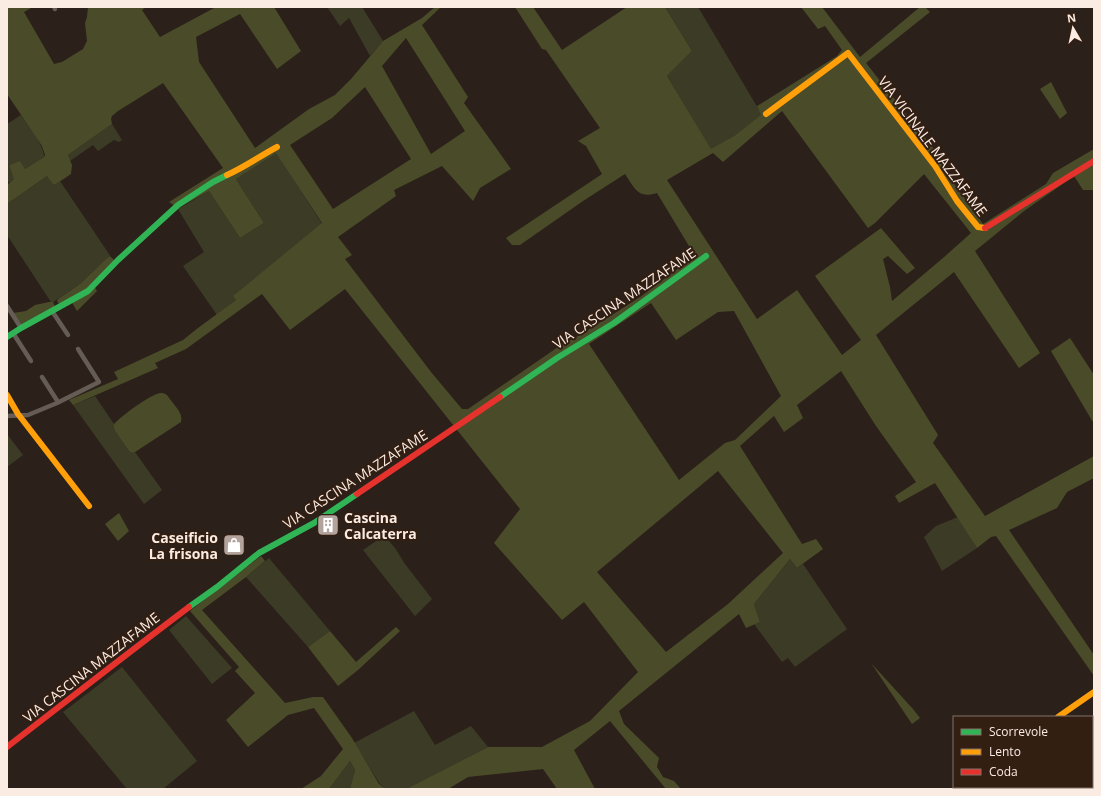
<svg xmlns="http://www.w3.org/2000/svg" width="1101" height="796" font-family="'Open Sans',sans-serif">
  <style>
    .green { fill: #3b3b26 }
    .forest { fill: #4a4c29; fill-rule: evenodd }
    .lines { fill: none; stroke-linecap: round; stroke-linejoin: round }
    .street { stroke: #655c56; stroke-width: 4.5 }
    .fast { stroke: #30b455; stroke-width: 6 }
    .slow { stroke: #ff9f0a; stroke-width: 6 }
    .jam { stroke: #e5322d; stroke-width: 6 }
    .labels { text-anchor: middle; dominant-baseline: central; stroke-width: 4; stroke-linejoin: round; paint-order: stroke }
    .street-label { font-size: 14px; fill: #faebe3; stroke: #331e12 }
    .poi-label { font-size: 14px; font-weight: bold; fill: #faebe3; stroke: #331e12; text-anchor: start }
  </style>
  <rect width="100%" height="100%" fill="#2b201a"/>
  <g class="green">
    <polygon points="327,7 362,7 383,41 370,56 349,18 340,26"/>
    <polygon points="665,7 698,7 762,115 734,136 711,150 667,76 692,51"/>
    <path d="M21 115C28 126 44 144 44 157L14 176V179L9 183 7 179V124Z"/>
    <polygon points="112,124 122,140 119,142 114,140 98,151 93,145 70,161 68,155"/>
    <polygon points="276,152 322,224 234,296 236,300 217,315 183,266 204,252 178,209 209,191 240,238 264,223 236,179"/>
    <polygon points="47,176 56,184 60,181 111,257 107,258 80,284 53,302 51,302 7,235 7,204"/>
    <polygon points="95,396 114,424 114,428 115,431 129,451 132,453 135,452 162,490 144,504 73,405"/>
    <polygon points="7,434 23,455 7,467"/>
    <polygon points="958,517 977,548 942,571 924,537 936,526"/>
    <polygon points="379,539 389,541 395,548 405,564 432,599 415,616 363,550"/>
    <polygon points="269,558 330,631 308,647 246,577"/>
    <polygon points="790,559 797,568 803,564 847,629 795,667 788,658 782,662 754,624 760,622 754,604"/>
    <polygon points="186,616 232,668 212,684 169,630"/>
    <polygon points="122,667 197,761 163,789 127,789 63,712"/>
    <polygon points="414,711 435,745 471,726 488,747 406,789 386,789 380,784 354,743"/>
    <polygon points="350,761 355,770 350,789 329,789"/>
  </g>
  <g class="forest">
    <path d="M7 7H33L24 12 54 64 62 62 83 49 87 41 85 23 87 17 88 7H146L142 10 160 37 216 7H274L301 51 277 69 240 14 196 37 199 62 255 148 309 109 335 95 351 79 383 41 422 18 435 7H441L422 25 468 97 464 103 511 169 480 188 473 201 442 166 394 190 396 196 338 237 352 255 345 259 431 372 462 409H468L561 345 582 334 640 297 695 256 657 193C638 199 635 189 625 174L583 201 520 245H512L506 238 602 174 586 146 578 141 600 128 546 50 542 49 515 7H533L562 50 627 7H665L692 51 667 76 711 149 734 136 761 115 757 106 837 56 842 50 825 26 818 29 801 7H822L860 57 920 7H925L930 12 866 63 942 159V167L983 224 1046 184 1053 173 1094 149V190H1083L1074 176 1024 211 975 251 1040 353 1019 368 954 272 876 335 938 435 933 443 985 516 1094 456V478L1067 492 1057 508 1009 530 1094 655V676L996 536 991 537 977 548 935 483 899 503 895 496 916 482 876 426 841 371 797 405 803 418 784 432 774 416 740 446 802 544 816 539 823 549 797 568 790 559 754 604 760 622 746 628 739 614 619 711 624 724 659 758 657 767 663 777 674 781 681 789H666L610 721 574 750 595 789H557L543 769 468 777 448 789H406L488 747H542L590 721 638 672 584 602 562 620 494 543 520 509 345 289 290 330 262 294 186 349 155 363 158 368 73 405 69 400 118 379 114 372 183 340 198 328 236 300 233 296 322 223 276 153 236 179 264 223 240 238 209 191 178 208 169 202 223 168 163 83 118 111 112 116 111 119 112 124 68 155 72 165 71 174 56 184H53L47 176 7 204V185L14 179 10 167V165L20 161 25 169 44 157 45 155 42 146 7 94ZM406 38 465 131 431 154 382 66ZM365 87 411 159 333 209 290 145 332 118ZM782 111 868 228 875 223 924 174 971 233 943 258 892 301 890 287 883 259 888 256 907 274 915 268 881 228 815 276 861 340 842 355 797 290 757 319 667 180 713 153 723 162ZM651 303 676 340 718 312 734 311 781 396 735 440 725 443 679 480 589 344ZM718 471 783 553 728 604 666 652 597 572Z"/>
    <polygon points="1051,82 1067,113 1060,119 1040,89"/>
    <path d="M109 257C112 257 114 259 114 262L93 284 97 291 77 311 70 299 59 304 57 301 58 299 80 284 107 258Z"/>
    <polygon points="49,302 53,302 55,307 22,324 21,324 13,313 26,311 35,305"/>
    <polygon points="1070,338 1094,375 1094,424 1051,351"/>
    <path d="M160 393H163L167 395C172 403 184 413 181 422L135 452 132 453 129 451 115 431 114 428V424C123 415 148 396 160 393Z"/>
    <polygon points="119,513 129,531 118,541 105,524"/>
    <polygon points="261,556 265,561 246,577 202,610 285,703 313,697 323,697 352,738 379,784 386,789 350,789 355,770 350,761 329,789 301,789 321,776 343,749 314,708 288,715 248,747 226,720 255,693 235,671 239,667 190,611"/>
    <polygon points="396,627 400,631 358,670 338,686 308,647 330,631 356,662"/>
    <polygon points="871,663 913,709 920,718 912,724"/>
  </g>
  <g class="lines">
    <g class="street">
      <polyline points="54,7 55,9"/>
      <polyline points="7,306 21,328"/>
      <polyline points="52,311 68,335"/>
      <polyline points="13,333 31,361"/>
      <polyline points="42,377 58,402"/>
      <polyline points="7,416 28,415 57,403 99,382 78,349"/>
    </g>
    <g class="fast">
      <polyline points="7,337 21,328 88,291 118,260 178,205 213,182 227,175"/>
      <polyline points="500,397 557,358 614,323 706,256"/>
      <polyline points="189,607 217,587 259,553 314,523 357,494"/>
      <polyline points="959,789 961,787"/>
    </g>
    <g class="slow">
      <polyline points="766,114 848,53 935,166 957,201 978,227 985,228"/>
      <path d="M227 175C245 167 260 156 277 147"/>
      <polyline points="7,395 18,414 89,506"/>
      <polyline points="1058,717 1094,692"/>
    </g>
    <g class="jam">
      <polyline points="985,228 1094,161"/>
      <polyline points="357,494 500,397"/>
      <path d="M7 747C68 700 128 653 189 607"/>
    </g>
  </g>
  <defs>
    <g id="building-square" transform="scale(1.15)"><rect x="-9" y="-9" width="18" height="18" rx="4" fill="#b2a49d" stroke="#331e12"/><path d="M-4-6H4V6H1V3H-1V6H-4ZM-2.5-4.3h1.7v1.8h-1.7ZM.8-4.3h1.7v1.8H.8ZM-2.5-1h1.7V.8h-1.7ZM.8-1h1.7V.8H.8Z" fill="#fff"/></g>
    <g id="shop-square" transform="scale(1.15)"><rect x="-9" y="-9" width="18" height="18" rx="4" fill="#b2a49d" stroke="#331e12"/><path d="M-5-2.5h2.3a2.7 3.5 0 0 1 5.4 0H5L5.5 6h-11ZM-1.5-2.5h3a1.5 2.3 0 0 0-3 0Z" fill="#fff"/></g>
  </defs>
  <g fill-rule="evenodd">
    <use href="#building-square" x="328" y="525"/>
    <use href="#shop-square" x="234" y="545"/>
  </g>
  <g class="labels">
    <g class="street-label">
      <text transform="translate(933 146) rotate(53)">VIA VICINALE MAZZAFAME</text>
      <text transform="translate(624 298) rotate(-34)">VIA CASCINA MAZZAFAME</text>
      <text transform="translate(355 479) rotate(-33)">VIA CASCINA MAZZAFAME</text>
      <text transform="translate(91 667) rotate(-38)">VIA CASCINA MAZZAFAME</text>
    </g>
    <g class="poi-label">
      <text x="344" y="517">Cascina<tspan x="344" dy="16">Calcaterra</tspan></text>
      <text x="218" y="537" text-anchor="end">Caseificio<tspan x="218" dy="16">La frisona</tspan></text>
    </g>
  </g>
  <rect width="1101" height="796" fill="none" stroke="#faebe3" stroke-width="16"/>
  <rect x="953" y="716" width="140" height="72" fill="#331e12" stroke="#837066"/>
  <rect x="961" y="729" width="20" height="6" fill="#30b455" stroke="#837066"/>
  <text x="989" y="736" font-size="12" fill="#faebe3">Scorrevole</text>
  <rect x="961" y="749" width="20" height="6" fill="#ff9f0a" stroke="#837066"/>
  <text x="989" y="756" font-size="12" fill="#faebe3">Lento</text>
  <rect x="961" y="769" width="20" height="6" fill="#e5322d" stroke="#837066"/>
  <text x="989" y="776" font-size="12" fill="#faebe3">Coda</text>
  <g transform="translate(1073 28) rotate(351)" stroke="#331e12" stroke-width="3" paint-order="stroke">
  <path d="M0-3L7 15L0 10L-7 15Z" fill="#faebe3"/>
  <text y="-6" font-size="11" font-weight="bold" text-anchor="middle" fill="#faebe3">N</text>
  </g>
</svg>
